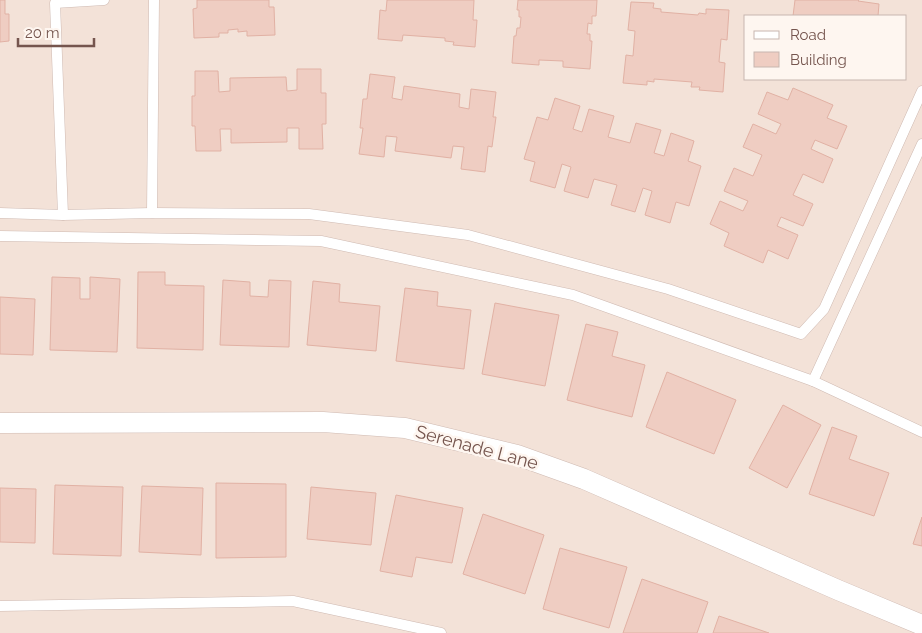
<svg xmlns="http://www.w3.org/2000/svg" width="922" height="633" font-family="Raleway,sans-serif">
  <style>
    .residential { fill: #f3e2d8; fill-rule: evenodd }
    .building { fill: #efcdc2; stroke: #e1b1a4 }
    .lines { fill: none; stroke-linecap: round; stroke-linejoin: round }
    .lane-casing { stroke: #cfbab2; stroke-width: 11 }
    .street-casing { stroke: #cfbab2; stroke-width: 21 }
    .lane { stroke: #fff; stroke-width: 10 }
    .street { stroke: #fff; stroke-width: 20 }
    .labels { text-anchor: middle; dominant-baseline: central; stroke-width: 5; stroke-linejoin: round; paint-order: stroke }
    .street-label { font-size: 18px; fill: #75554e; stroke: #fef6f0 }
  </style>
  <rect width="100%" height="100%" fill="#fbf1e9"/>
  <path class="residential" d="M0 0H922V633H0ZM746 16H906V79H746Z"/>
  <g class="building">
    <polygon points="0,0 5,0 5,14 9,14 9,41 0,42"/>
    <polygon points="197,0 269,0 269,7 274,7 275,35 247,36 247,31 238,32 238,29 228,30 228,33 219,33 219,37 194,38 193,9 197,8"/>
    <polygon points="387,0 474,0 473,20 477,20 475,47 453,45 454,42 445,41 445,38 403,35 402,41 378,39 380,10 386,11"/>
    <polygon points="518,0 597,0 596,16 592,16 592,24 588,23 587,34 590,34 590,41 592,41 590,69 563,67 563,61 539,60 539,65 512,63 514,36 516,36 517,28 520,28 521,17 519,17 519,10 517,10"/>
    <polygon points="795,0 859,0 858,1 879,4 878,16 793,16"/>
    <polygon points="631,2 654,3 653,8 661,9 661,12 698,15 699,13 706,14 706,9 729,10 727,40 721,39 719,62 725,63 723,92 699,90 700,87 691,87 692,82 654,79 654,82 647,81 647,85 623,83 626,55 633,56 635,31 628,30"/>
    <polygon points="297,69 321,69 321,93 326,93 326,124 322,124 323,149 299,149 299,128 287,128 287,142 231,143 231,129 220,129 221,151 196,151 195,126 192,126 192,96 195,96 195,71 218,71 219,92 230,91 230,78 286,77 287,91 297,90"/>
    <polygon points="370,74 395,77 392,98 402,100 404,86 460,94 459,107 469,109 471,89 496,92 493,117 496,117 492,147 488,146 485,172 461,169 464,147 453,146 451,158 395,151 397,137 386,136 384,157 359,154 363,128 360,128 363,99 367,99"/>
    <polygon points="793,88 833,105 827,118 847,126 837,149 815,140 811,149 833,159 823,183 803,174 793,195 813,204 803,226 781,217 777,226 798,235 788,259 768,250 763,263 724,246 729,233 710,224 720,201 743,211 748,201 724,191 734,168 753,176 762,155 743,147 753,124 776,134 781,124 758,114 767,92 788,100"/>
    <polygon points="555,98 580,106 573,129 582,132 589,109 614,116 608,137 630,143 636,123 661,130 654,153 664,156 671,133 694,141 688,161 701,166 689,206 676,202 670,223 645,215 652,191 643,188 635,212 611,205 617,185 594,179 588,198 564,191 571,167 562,164 555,188 530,181 535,162 524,159 537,117 548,120"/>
    <polygon points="138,272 165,272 165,285 204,286 203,350 137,348"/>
    <polygon points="52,277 80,278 80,299 90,299 90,277 120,279 117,352 50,350"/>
    <polygon points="223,280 250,282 250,296 268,297 269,280 291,281 289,347 220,345"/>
    <polygon points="313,281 340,284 339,302 380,306 376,351 307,345"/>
    <polygon points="405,288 438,292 437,306 471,310 464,369 396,361"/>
    <polygon points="0,297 35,299 33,355 0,354"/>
    <polygon points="495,303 559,315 545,386 482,374"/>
    <polygon points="586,324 618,332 612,356 645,365 632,417 567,400"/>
    <polygon points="667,372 736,400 714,454 646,427"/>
    <polygon points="783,405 821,425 787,488 749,468"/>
    <polygon points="832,427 857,436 849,459 889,473 874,516 809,494"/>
    <polygon points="216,483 286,484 286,557 216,558"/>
    <polygon points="55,485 123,487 121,556 53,554"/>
    <polygon points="142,486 203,488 201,555 139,552"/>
    <polygon points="311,487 376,493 371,545 307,539"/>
    <polygon points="0,488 36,489 35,543 0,542"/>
    <polygon points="396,495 463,508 452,563 416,557 412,577 380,571"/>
    <polygon points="483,514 544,535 525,594 463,574"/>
    <polygon points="922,517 922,546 913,544"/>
    <polygon points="560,548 627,567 609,628 543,609"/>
    <polygon points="642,579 708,602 697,633 623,633"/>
    <polygon points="719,616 769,633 713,633"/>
  </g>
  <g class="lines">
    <g class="lane-casing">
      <g id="lane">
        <polyline points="0,213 63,215 152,213 309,214 468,235 668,289 801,334 824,309 922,91"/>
        <polyline points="152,213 154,0"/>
        <polyline points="63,215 55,3 104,0"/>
        <polyline points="0,236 321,241 573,295 813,381 922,144"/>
        <polyline points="813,381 922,432"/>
        <polyline points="0,606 293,601 441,633"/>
      </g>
    </g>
    <g class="street-casing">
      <polyline id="street" points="0,423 323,422 405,428 517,455 584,479 838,590 922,625"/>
    </g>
    <use href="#lane" class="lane"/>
    <use href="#street" class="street"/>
  </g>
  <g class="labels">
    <g class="street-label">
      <text transform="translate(477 447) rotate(15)">Serenade Lane</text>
    </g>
  </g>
  <rect x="744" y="15" width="162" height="65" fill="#fef6f0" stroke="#c7b6af"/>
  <rect x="754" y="31" width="25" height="8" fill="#ffffff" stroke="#c7b6af"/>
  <text x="790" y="40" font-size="15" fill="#75554e">Road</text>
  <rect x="754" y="52" width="25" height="15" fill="#efcdc2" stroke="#c7b6af"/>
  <text x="790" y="65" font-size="15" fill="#75554e">Building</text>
  <path d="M18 38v8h76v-8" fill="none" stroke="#75554e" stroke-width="2.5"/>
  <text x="25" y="38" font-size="15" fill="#75554e" stroke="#fef6f0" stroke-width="4" paint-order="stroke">20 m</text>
</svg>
